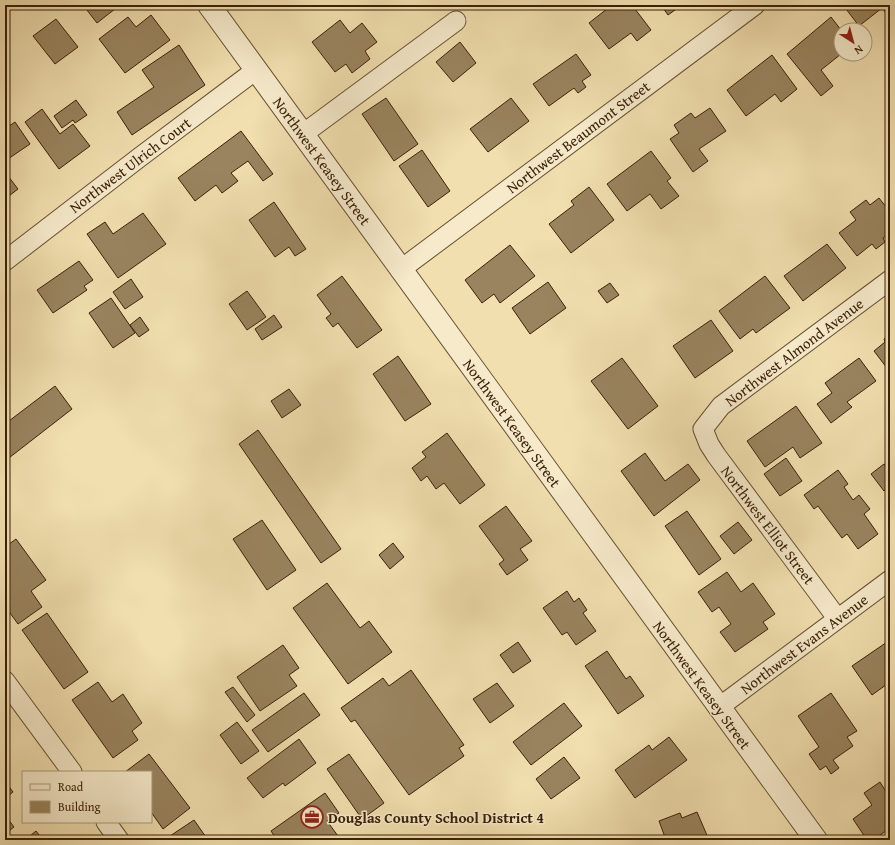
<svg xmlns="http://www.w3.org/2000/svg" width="895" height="845" font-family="'Gentium Book Plus',serif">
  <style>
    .building { fill: #99845f; stroke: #3a2108 }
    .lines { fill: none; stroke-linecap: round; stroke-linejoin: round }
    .minor-casing { stroke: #685032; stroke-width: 21 }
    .tertiary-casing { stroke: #685032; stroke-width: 24 }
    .minor { stroke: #f6eacb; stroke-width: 19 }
    .tertiary { stroke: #f6eacb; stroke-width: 22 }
    .labels { text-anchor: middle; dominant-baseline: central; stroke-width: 3; stroke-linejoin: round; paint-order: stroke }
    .street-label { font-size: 15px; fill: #3a2108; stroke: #f6eacb }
    .poi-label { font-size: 15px; font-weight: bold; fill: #3a2108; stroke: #f6eacb; text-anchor: start }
  </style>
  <rect width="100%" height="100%" fill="#f1dfaf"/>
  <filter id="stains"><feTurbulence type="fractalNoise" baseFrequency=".005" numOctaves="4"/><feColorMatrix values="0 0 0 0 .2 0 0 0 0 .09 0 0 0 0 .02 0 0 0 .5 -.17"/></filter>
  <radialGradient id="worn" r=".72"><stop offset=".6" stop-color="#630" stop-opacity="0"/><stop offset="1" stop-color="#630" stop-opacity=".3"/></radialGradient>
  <g class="building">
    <polygon points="83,5 120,5 97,23"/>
    <polygon points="612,5 632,5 651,30 637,41 631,33 609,49 589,23"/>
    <polygon points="661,5 682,5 668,15"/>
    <polygon points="843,5 890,5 890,18 882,8 859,26"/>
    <polygon points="151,15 170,40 125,73 99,39 128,17 136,27"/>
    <polygon points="831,17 841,30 841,54 821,70 833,86 821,96 787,54"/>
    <polygon points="56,19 78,47 55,64 33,36"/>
    <polygon points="340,20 350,33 362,23 377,42 365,51 370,59 352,73 346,64 335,72 312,42"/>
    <polygon points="460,42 476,63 453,82 436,62"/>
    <polygon points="179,45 205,85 132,135 117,112 154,87 142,70"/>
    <polygon points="576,54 591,75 582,81 586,87 578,93 574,88 549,106 533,84"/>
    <polygon points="772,55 797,89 781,102 775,94 746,116 727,90"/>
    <polygon points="386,98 418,144 394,161 362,114"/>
    <polygon points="511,98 529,121 488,152 470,129"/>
    <polygon points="76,100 87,115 75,123 73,120 62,128 54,116"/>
    <polygon points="710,108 726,131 699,149 708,161 693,172 670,139 679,133 674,125 691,113 695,118"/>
    <polygon points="42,109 60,134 73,124 90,146 59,169 25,122"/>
    <polygon points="15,122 30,144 5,161 5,129"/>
    <polygon points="241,131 273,174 263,181 248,161 231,173 238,181 222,193 216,185 195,201 178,178"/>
    <polygon points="422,150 450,191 428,207 399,166"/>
    <polygon points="651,151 671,178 667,181 679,196 661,209 650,194 627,211 607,184"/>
    <polygon points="5,172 18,189 5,199"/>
    <polygon points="589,187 614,220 571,253 549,224 574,205 571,201"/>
    <polygon points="879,198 890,212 890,233 883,238 885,242 876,249 872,244 857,256 839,233 856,220 850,212 866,200 870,205"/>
    <polygon points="274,202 306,249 295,256 289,247 275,257 249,220"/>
    <polygon points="143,213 166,244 118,278 87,234 105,222 113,234"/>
    <polygon points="827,244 846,268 803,301 784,276"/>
    <polygon points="510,245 535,276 500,303 494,294 482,303 465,280"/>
    <polygon points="79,261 93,280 84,286 87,290 53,313 37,290"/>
    <polygon points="342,276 382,330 357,348 338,323 333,327 326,318 331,314 317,295"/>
    <polygon points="765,276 790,308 756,333 753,329 740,339 719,311"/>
    <polygon points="131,279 143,297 125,309 113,292"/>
    <polygon points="548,282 566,308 530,334 512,308"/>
    <polygon points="610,283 619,295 607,303 598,291"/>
    <polygon points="247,291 266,317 247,330 229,304"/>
    <polygon points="111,298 135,333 113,348 89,313"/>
    <polygon points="274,315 282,327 262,340 255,329"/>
    <polygon points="140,317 149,330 139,337 130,325"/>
    <polygon points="711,320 733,351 695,378 673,346"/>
    <polygon points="890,335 890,372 874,351 885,342 884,339"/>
    <polygon points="398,356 431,404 405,421 373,374"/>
    <polygon points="622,358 658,406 628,429 591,381"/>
    <polygon points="859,358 876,381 847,402 852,407 831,423 817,404 832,393 825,383"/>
    <polygon points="55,386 72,409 5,461 5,424"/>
    <polygon points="289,389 301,405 282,418 271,401"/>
    <polygon points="796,406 822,443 800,458 793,447 765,467 747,441"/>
    <polygon points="258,430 341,549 321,563 239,444"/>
    <polygon points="447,433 485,485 460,504 444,483 436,489 427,476 421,481 412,468 426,457 422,452"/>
    <polygon points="645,453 665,481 688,464 700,480 654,516 621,471"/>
    <polygon points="786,458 802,481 780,496 764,474"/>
    <polygon points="884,464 890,472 890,486 884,491 871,474"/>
    <polygon points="838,470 848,484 844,487 853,500 859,495 870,509 864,514 878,534 858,549 847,534 842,538 818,506 814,509 804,495"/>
    <polygon points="506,506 532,541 520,549 528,560 507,575 499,564 504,560 479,526"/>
    <polygon points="687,511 721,559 699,575 665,526"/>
    <polygon points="262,520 296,570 267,590 233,539"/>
    <polygon points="738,522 752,540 734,554 720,536"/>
    <polygon points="16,539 46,580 31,591 42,607 18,624 5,606 5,547"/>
    <polygon points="393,543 404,557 390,569 379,555"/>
    <polygon points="727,572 741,592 753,583 775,614 763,622 768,629 735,652 720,632 731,624 719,607 712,612 698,592"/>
    <polygon points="327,583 360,628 369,621 392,652 348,684 293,608"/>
    <polygon points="567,591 574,602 579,598 587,610 583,613 596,631 576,645 567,632 562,635 543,608"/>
    <polygon points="47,613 88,672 64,689 22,630"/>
    <polygon points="890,640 890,682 872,695 852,666"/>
    <polygon points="518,642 531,661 513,673 500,655"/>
    <polygon points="283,645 299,668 289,675 297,686 260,711 237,677"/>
    <polygon points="607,651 626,679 630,676 644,696 618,714 585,666"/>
    <polygon points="411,670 464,745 459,748 464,756 409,795 355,720 351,722 341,708 383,678 389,686"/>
    <polygon points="98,682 112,702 123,694 142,723 132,731 138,740 113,758 72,700"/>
    <polygon points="497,683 514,706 490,723 473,699"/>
    <polygon points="233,687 255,715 247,722 225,692"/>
    <polygon points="304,693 320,715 268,752 252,730"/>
    <polygon points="831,693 857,731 847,737 853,746 833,760 839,768 831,774 826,766 820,770 809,754 819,747 798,716"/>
    <polygon points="564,703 582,726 531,765 513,742"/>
    <polygon points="237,722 259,751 241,764 220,735"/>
    <polygon points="669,737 687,760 635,798 615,770 649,745 652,750"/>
    <polygon points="299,739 316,763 285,786 283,783 263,798 247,778"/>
    <polygon points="149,754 190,808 163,829 151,812 151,772 125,772"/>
    <polygon points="349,754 384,803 362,819 327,769"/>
    <polygon points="564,757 580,778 551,799 536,779"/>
    <polygon points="5,781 13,792 5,798"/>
    <polygon points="880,782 888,795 890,793 890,828 873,840 867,840 853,819 872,805 864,793"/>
    <polygon points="325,793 339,813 327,821 338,836 332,840 277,840 271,831"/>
    <polygon points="697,812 709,840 666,840 659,821 680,813 682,818"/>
    <polygon points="5,815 14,827 5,834"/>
    <polygon points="194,820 208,840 173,840 170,836"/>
    <polygon points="36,831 43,840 25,840"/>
  </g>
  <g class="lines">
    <g class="minor-casing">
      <g id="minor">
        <polyline points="303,134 456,21"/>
        <polyline points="5,261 140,157 256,70"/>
        <polyline points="400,270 755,5"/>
        <polyline points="837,618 716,455 709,444 703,429 721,406 890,280"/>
        <polyline points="5,681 72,772"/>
        <polyline points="718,708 890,580"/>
        <polyline points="106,822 119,840"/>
      </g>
    </g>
    <g class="tertiary-casing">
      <polyline id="tertiary" points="209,5 816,840"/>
    </g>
    <use href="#minor" class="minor"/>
    <use href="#tertiary" class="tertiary"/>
  </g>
  <defs>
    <g id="office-ring" transform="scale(1.15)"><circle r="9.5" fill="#f6eacb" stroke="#8f2418" stroke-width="1.5"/><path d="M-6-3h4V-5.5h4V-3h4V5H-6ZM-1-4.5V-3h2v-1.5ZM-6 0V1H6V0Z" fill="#8f2418"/></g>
  </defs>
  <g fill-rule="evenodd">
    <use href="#office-ring" x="312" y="817"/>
  </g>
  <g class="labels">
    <g class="street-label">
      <text transform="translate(578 137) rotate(-37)">Northwest Beaumont Street</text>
      <text transform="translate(322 161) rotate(54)">Northwest Keasey Street</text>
      <text transform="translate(130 165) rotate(-37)">Northwest Ulrich Court</text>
      <text transform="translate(794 352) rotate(-37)">Northwest Almond Avenue</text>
      <text transform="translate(512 423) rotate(54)">Northwest Keasey Street</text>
      <text transform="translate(768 525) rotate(53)">Northwest Elliot Street</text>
      <text transform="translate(804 644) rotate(-37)">Northwest Evans Avenue</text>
      <text transform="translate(702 685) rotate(54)">Northwest Keasey Street</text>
    </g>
    <g class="poi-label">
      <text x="328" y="817">Douglas County School District 4</text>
    </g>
  </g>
  <rect width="895" height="845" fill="none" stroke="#f1dfaf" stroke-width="20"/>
  <rect x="6" y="6" width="883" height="833" fill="none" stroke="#3a2108" stroke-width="2"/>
  <rect x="10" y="10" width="875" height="825" fill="none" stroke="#3a2108"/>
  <rect x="22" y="771" width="130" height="52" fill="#f6eacb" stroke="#ab9a7d"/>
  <rect x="30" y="784" width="20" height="6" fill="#f6eacb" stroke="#ab9a7d"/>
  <text x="58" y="791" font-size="12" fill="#3a2108">Road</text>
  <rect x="30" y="801" width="20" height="12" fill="#99845f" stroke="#ab9a7d"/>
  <text x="58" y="811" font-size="12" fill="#3a2108">Building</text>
  <g transform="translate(853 42) rotate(144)"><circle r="19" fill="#f6eacb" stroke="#ab9a7d"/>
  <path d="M0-3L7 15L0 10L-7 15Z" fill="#8f2418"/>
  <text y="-6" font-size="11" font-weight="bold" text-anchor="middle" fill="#3a2108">N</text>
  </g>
  <rect width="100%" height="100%" filter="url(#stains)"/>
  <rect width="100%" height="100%" fill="url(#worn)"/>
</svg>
